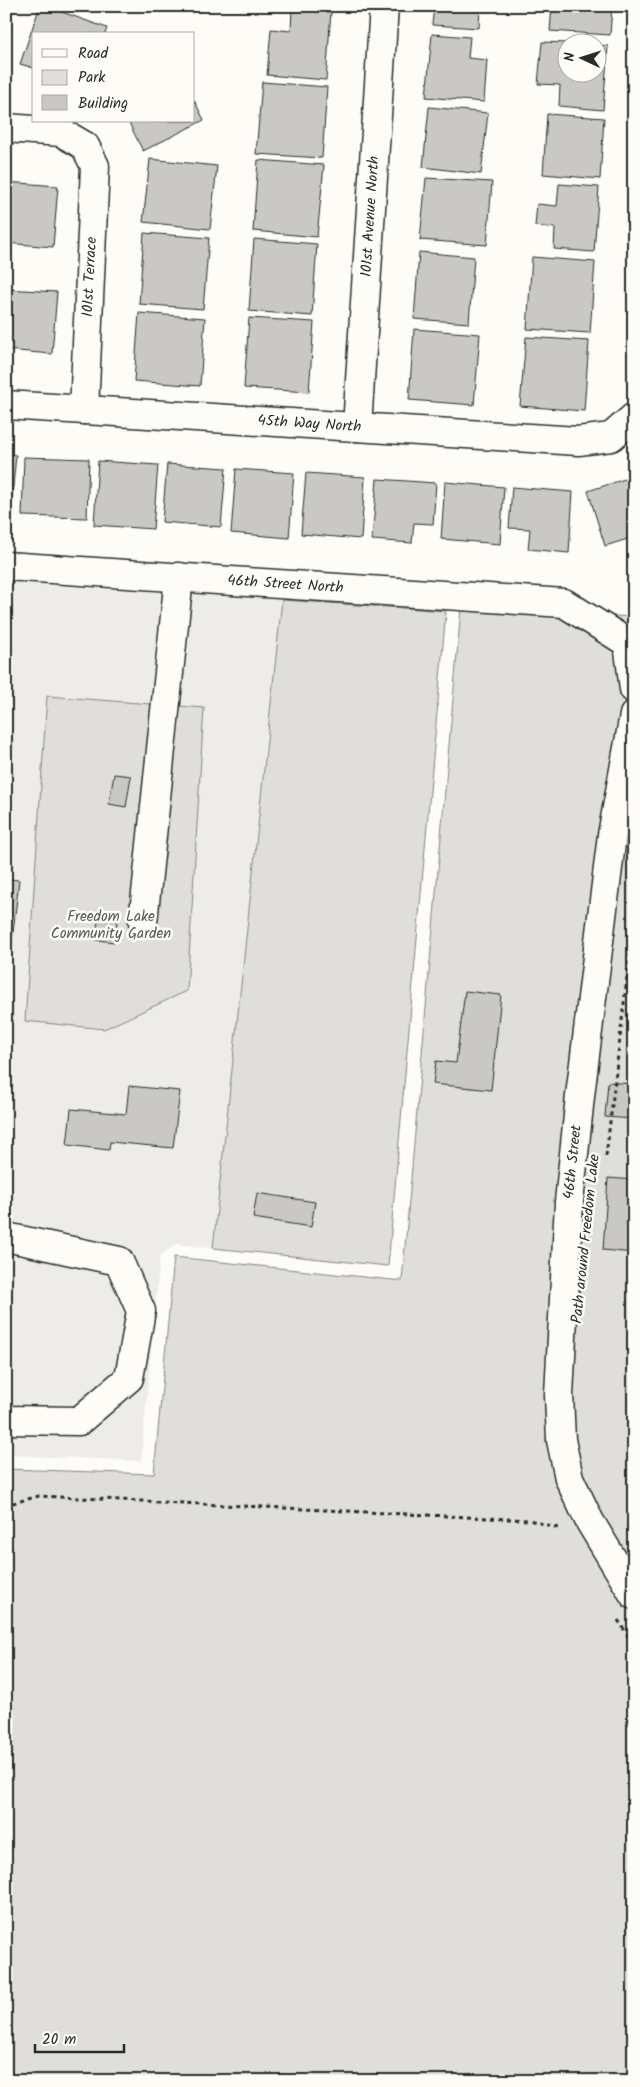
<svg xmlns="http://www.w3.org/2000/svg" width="640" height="2087" font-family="Kalam,sans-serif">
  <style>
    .built { fill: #edece8 }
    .green { fill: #dfdeda; stroke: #858482 }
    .building { fill: #c9c8c4; stroke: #2b2b2b }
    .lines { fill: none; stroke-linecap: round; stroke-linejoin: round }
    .minor-casing { stroke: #2b2b2b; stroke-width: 31 }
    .path { stroke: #2b2b2b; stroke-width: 3; stroke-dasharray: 4 4; stroke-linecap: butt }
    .minor { stroke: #fdfcf7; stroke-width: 28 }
    .labels { text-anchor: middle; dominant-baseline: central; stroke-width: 5; stroke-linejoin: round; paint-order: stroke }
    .street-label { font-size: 15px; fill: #2b2b2b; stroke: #fdfcf7 }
    .park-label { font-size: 15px; fill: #585857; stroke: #fdfcf7 }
  </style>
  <rect width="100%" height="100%" fill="#fdfcf7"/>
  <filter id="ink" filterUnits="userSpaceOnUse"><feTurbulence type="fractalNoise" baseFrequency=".02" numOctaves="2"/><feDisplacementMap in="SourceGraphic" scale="10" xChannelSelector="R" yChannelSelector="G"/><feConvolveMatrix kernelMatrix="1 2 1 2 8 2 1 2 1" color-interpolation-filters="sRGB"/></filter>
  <g filter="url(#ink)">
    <polygon class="built" points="6,582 282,600 213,1248 176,1244 160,1256 141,1461 6,1455"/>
    <g class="green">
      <polygon points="282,600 446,611 388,1266 213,1248"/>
      <polygon points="461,608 634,617 634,2081 6,2081 6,1469 154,1474 174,1257 402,1281"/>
      <polygon points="47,696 204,708 187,991 104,1029 25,1021"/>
    </g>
    <g class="building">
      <polygon points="40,6 45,6 107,28 105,34 34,34 34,68 20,64"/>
      <polygon points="434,6 480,6 479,28 432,25"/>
      <polygon points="552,6 612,6 610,35 550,31"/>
      <polygon points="292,8 331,11 326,80 267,75 271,29 291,31"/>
      <polygon points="6,17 12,18 9,76 6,76"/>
      <polygon points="432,34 470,37 468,58 487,60 484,102 426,97"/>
      <polygon points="542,42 568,43 568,72 598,72 598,45 608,46 603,110 559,106 560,85 538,84"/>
      <polygon points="262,82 327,87 322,158 256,154"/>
      <polygon points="194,100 204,120 143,151 128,121 194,121"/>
      <polygon points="429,107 488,113 481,174 423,167"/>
      <polygon points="547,114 604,118 600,179 543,174"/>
      <polygon points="150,159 217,166 210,229 143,222"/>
      <polygon points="258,160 324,165 317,237 253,231"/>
      <polygon points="426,178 492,182 487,245 420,240"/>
      <polygon points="6,182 58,186 53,247 6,243"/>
      <polygon points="559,184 599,187 594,252 554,249 555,228 535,226 537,204 557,206"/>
      <polygon points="144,233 209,238 203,309 139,304"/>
      <polygon points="254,239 317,244 312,316 249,311"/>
      <polygon points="419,252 474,257 469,323 414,319"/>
      <polygon points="532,257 595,262 590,333 527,329"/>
      <polygon points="6,289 57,292 52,354 6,350"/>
      <polygon points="139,313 205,318 200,386 134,381"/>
      <polygon points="249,318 314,322 309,392 244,388"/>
      <polygon points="414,329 480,334 474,405 409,400"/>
      <polygon points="526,337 589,341 584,411 520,406"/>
      <polygon points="6,454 16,455 12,497 6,496"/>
      <polygon points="24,457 89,459 87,518 22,516"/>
      <polygon points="98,461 158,465 153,529 94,525"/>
      <polygon points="167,464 226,468 221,527 162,522"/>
      <polygon points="236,469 294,473 289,538 231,533"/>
      <polygon points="306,473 365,477 361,539 301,534"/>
      <polygon points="634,476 634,537 605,546 588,491"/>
      <polygon points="377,479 436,483 433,524 414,523 412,543 372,540"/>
      <polygon points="445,482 504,487 500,544 441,539"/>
      <polygon points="512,487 573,492 569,553 528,549 530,529 509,528"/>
      <polygon points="114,774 131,776 126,807 109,804"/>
      <polygon points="6,879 19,880 10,959 6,958"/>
      <polygon points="99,910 118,912 115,942 96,940"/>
      <polygon points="465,991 501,995 491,1090 433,1084 436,1061 456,1063"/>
      <polygon points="608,1082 634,1084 634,1119 605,1117"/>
      <polygon points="129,1086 180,1091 173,1148 110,1142 109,1150 67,1145 71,1109 126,1114"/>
      <polygon points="608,1178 634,1180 634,1253 603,1250"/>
      <polygon points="257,1193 315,1202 311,1227 253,1218"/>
    </g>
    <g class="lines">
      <g class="minor-casing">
        <g id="minor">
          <polyline points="6,128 61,132 85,146 95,166 84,410"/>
          <path id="s1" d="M6 405 578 441 611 437 634 417"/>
          <path id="s2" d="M357 427 384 6"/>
          <path id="s3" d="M6 566 564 603 628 643 634 689"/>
          <polyline points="634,715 612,835 580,1096 569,1202 559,1395 561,1440 569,1478 589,1520 634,1595"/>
          <polyline points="143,922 179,577"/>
          <polyline points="6,1237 119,1261 141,1311 129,1378 79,1421 6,1420"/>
        </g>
      </g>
      <g class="path">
        <polyline points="606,1156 634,919"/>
        <polyline points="6,1508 13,1503 39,1496 529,1520 558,1528 560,1531"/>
        <polyline points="618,1620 634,1645"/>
        <polyline points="619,2081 634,2073"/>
      </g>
      <use href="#minor" class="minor"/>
    </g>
  </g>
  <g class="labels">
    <g class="street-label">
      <text stroke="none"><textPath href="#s2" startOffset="211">101st Avenue North</textPath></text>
      <text transform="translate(90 277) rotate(-87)">101st Terrace</text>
      <text stroke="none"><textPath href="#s1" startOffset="304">45th Way North</textPath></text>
      <text stroke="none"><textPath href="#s3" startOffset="280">46th Street North</textPath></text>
      <text transform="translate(573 1162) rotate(-84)">46th Street</text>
      <text transform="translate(586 1239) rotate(-84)">Path around Freedom Lake</text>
    </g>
    <g class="park-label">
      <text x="111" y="917">Freedom Lake<tspan x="111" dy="17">Community Garden</tspan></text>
    </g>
  </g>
  <rect width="640" height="2087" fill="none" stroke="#fdfcf7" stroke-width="25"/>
  <rect x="12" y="12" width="615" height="2062" fill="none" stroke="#2b2b2b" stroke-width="2" filter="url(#ink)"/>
  <rect x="32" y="32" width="162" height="90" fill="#fdfcf7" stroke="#a9a8a5"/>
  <rect x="42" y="49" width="25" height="8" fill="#fdfcf7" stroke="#a9a8a5"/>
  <text x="78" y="58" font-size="15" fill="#2b2b2b">Road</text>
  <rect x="42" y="70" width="25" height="15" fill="#dfdeda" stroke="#a9a8a5"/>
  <text x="78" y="82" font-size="15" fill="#2b2b2b">Park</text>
  <rect x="42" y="95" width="25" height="15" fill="#c9c8c4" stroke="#a9a8a5"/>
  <text x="78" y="108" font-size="15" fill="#2b2b2b">Building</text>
  <g transform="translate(582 58) rotate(274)"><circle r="24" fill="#fdfcf7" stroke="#a9a8a5"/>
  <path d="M0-4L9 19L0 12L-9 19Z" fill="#2b2b2b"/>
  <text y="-8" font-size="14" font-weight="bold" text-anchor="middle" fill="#2b2b2b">N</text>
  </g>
  <path d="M35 2044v8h89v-8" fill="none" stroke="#2b2b2b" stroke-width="2.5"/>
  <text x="42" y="2044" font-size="15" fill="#2b2b2b" stroke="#fdfcf7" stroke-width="4" paint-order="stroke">20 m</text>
</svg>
